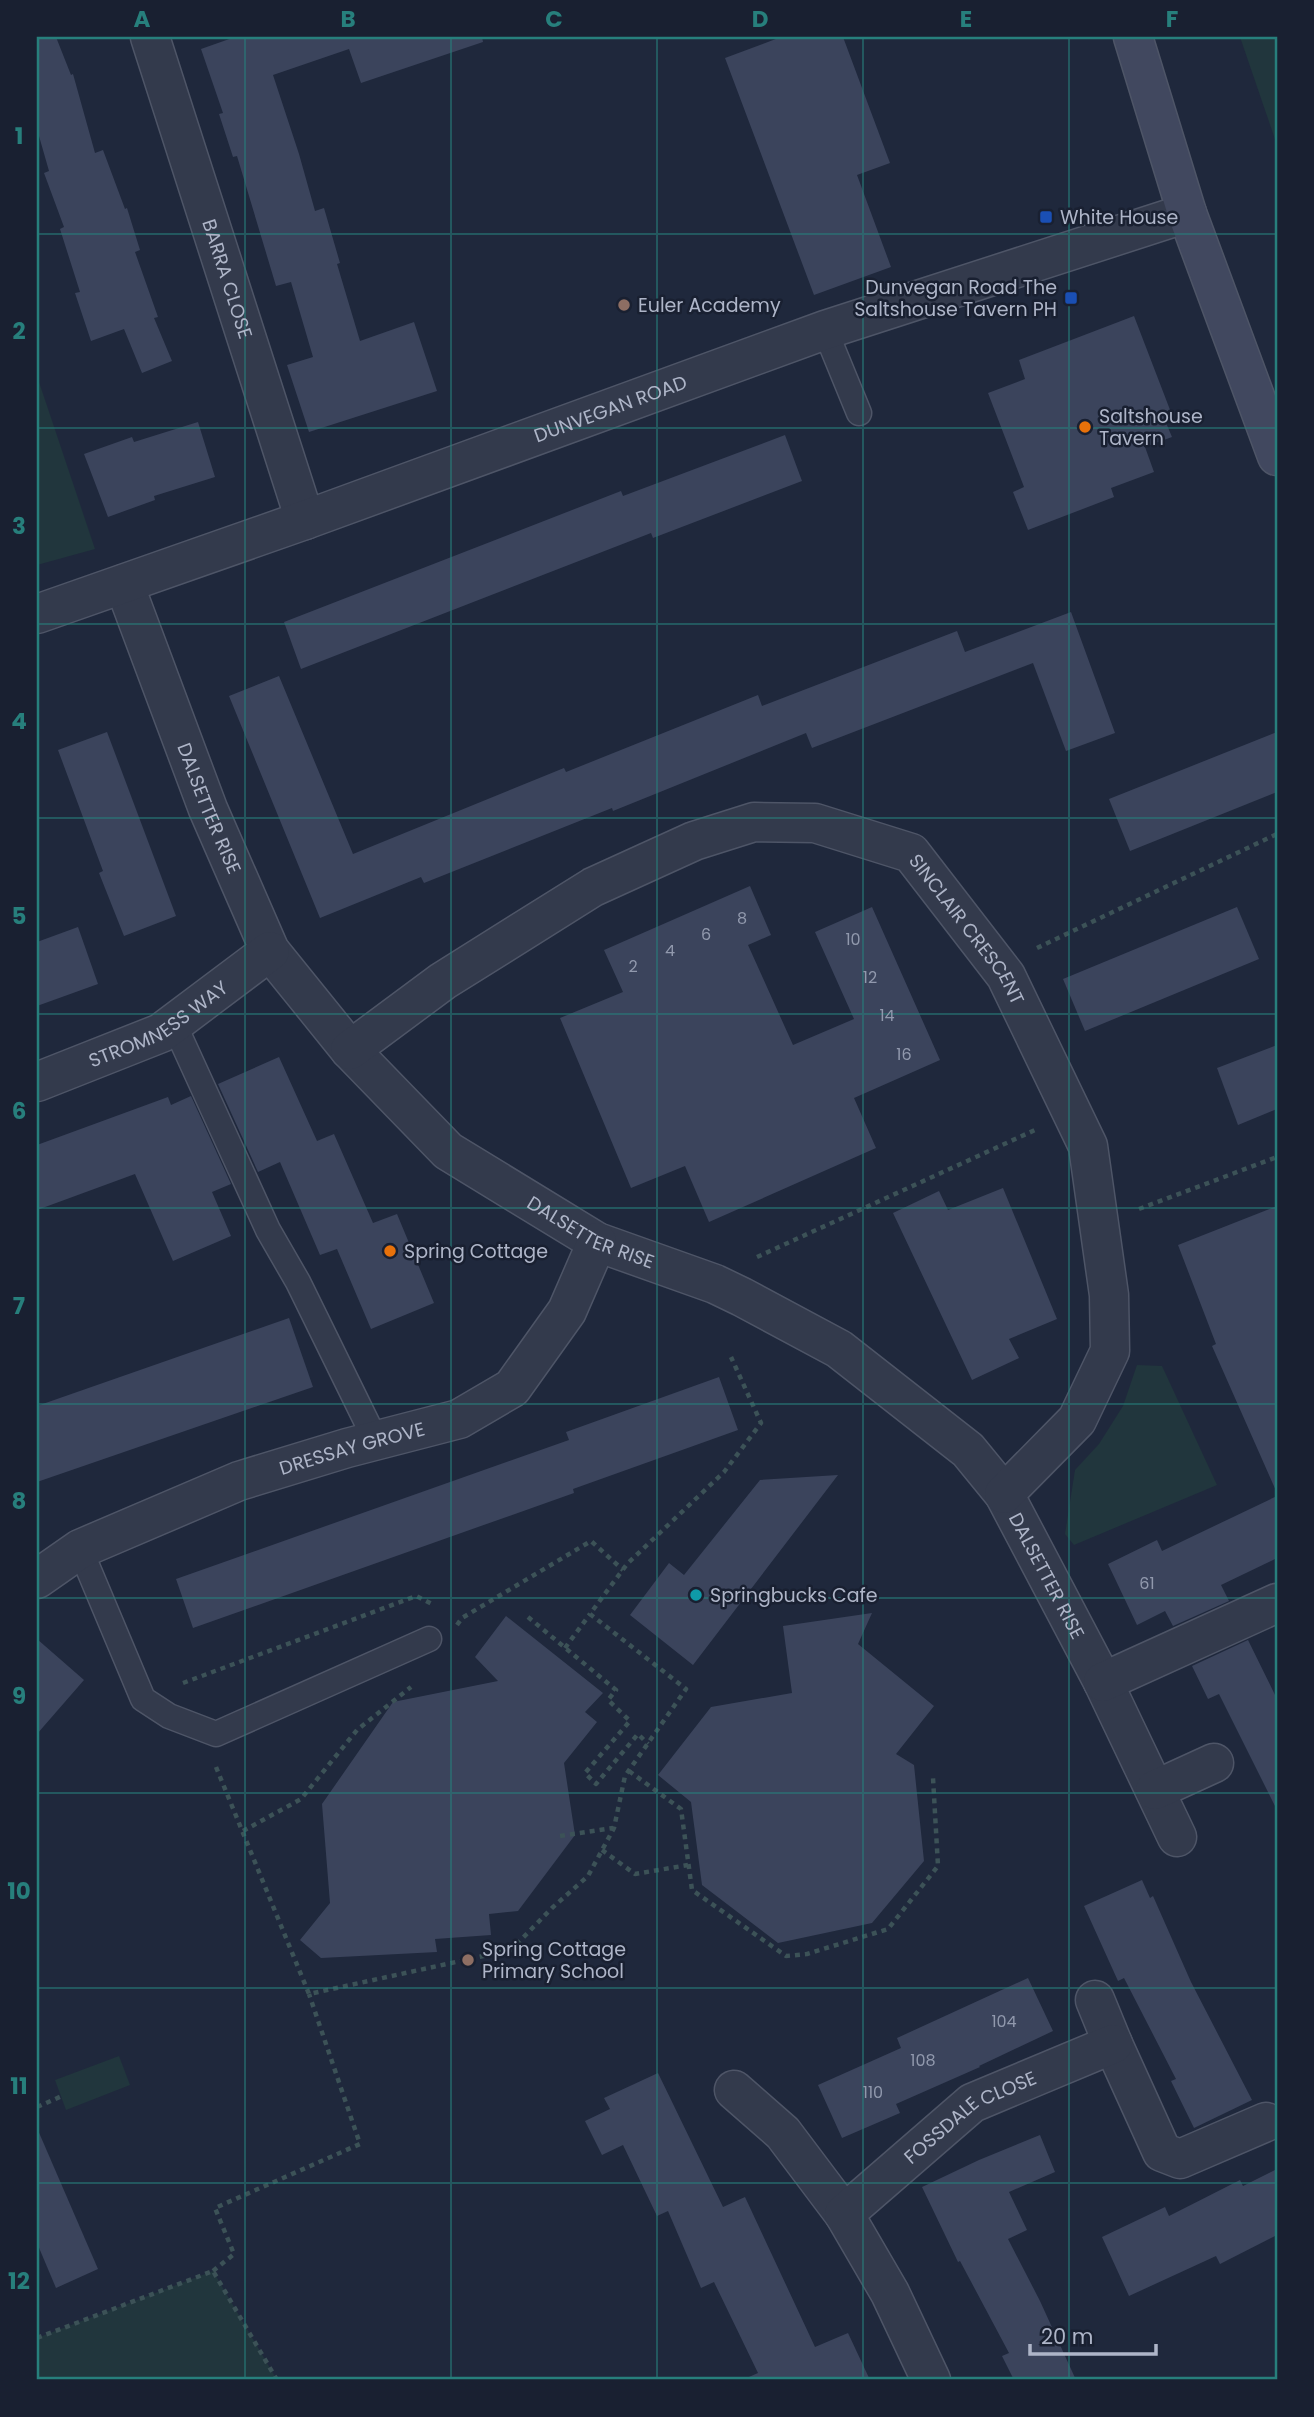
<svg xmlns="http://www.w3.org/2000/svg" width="1314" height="2417" font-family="Poppins,sans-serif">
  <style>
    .green { fill: #21363d }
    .building { fill: #3b445c }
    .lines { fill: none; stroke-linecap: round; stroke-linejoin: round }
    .lane-casing { stroke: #4e5567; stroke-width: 27 }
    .street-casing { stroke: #4e5567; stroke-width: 41 }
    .secondary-casing { stroke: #4e5567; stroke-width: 41 }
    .path { stroke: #3c5257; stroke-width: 4.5; stroke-dasharray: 5 5; stroke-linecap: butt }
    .lane { stroke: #333a4c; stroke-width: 24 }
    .street { stroke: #333a4c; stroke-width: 38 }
    .secondary { stroke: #41485f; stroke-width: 38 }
    .grid { fill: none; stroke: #277f7c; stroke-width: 2; stroke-opacity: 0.55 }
    .transit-dot { fill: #1a4fb4; stroke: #192031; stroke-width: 2.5 }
    .education-dot { fill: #8d6e63; stroke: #192031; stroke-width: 2.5 }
    .food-dot { fill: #e8710a; stroke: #192031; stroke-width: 2.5 }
    .culture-dot { fill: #0f9aa8; stroke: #192031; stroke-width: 2.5 }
    .labels { text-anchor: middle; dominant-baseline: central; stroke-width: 5; stroke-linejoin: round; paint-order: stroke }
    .number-label { font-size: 16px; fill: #9199ad }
    .poi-label { font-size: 19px; fill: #aeb5c8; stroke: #192031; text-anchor: start }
    .street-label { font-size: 19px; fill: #aeb5c8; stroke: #192031 }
    .neatline { fill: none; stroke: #277f7c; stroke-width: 2.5 }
    .grid-label { font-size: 23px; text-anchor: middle; font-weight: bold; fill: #277f7c }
  </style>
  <rect width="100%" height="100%" fill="#1f283c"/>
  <g class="green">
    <polygon points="1240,37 1277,37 1277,145"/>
    <polygon points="37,376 95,549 37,565"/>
    <polygon points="1137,1365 1162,1366 1217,1485 1074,1545 1065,1534 1075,1470 1099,1444 1123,1406"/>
    <polygon points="119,2056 130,2085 66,2110 55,2080"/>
    <polygon points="213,2271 277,2380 37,2380 37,2338"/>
  </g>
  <g class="building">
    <polygon points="37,37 56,37 71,75 73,74 95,153 103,150 125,209 127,208 140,250 135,252 158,317 154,318 172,361 142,373 124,329 91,341 75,293 80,292 60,229 64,227 44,173 49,171 37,129"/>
    <polygon points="235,37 482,37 483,42 361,83 349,49 273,75 299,154 315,211 324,208 340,263 337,264 360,341 414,322 437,391 309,432 287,365 313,357 291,282 276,286 237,156 233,157 219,114 223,113 201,49"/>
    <polygon points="781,37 843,37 890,163 857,175 891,267 814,295 725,58"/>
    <polygon points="1134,316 1172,415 1164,418 1172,437 1145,447 1154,472 1111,488 1114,497 1028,530 1013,492 1024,487 988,393 1025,379 1019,360"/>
    <polygon points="198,422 215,477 154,496 155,500 108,517 84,454 132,437 134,442"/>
    <polygon points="785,435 802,481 653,538 651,533 301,669 284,622 621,491 623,496"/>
    <polygon points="1071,612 1115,733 1066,751 1033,663 812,748 806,733 613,811 612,808 424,883 421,877 320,918 229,696 279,676 353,854 564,768 566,772 758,695 762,706 957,631 965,652"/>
    <polygon points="107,732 176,916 124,936 99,873 103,871 58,750"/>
    <polygon points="1277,732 1277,792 1130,851 1109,799"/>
    <polygon points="750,886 771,935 748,945 793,1045 854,1019 815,932 872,907 940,1060 854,1098 876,1148 709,1222 685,1166 631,1188 560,1018 623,992 604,950"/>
    <polygon points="1237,907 1259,959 1085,1031 1063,979"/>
    <polygon points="78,927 98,984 37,1006 37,942"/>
    <polygon points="1277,1045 1277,1109 1238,1125 1217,1068"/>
    <polygon points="279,1057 317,1141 334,1134 373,1223 397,1214 434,1303 371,1329 337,1249 320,1255 280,1162 258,1172 218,1084"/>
    <polygon points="191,1096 231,1184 212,1192 231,1236 173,1261 135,1174 37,1210 37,1145 168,1097 171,1105"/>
    <polygon points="1003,1188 1057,1319 1009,1339 1019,1358 972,1380 893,1213 939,1191 948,1210"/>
    <polygon points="1277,1206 1277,1493 1212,1346 1216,1344 1178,1245"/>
    <polygon points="289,1318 313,1387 37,1482 37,1406"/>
    <polygon points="719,1377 738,1430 573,1489 574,1493 193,1628 176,1579 569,1440 566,1432"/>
    <polygon points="838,1475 693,1665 630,1615 669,1563 684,1575 760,1480"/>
    <polygon points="1277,1496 1277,1558 1221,1585 1229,1601 1173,1626 1165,1611 1137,1625 1108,1564 1157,1540 1162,1551"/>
    <polygon points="872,1613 858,1644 934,1706 896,1754 914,1765 924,1861 872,1923 778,1943 702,1885 691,1802 658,1775 711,1707 792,1693 783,1626"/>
    <polygon points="506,1616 603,1693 585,1712 597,1722 564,1763 575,1835 518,1911 489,1914 491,1935 435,1939 437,1952 321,1958 300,1940 330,1903 322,1804 393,1702 498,1681 475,1657"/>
    <polygon points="37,1639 84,1680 37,1734"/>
    <polygon points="1248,1640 1277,1699 1277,1810 1219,1694 1208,1699 1192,1666"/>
    <polygon points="1142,1880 1150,1898 1153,1896 1191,1982 1252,2100 1194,2128 1171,2081 1176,2079 1124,1978 1118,1981 1084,1906"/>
    <polygon points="1028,1978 1053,2031 979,2066 980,2067 896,2104 900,2113 842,2138 818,2085 901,2048 897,2038"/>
    <polygon points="658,2073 723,2207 745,2197 815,2347 848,2333 870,2380 742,2380 758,2373 714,2282 701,2288 668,2211 657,2216 623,2145 602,2155 585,2121 610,2109 604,2098"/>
    <polygon points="37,2128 98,2269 56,2288 37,2243"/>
    <polygon points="1040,2135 1055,2172 1009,2192 1027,2230 1008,2239 1040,2301 1076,2380 1014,2380 1002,2356 1009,2353 960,2261 958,2262 922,2187 979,2160"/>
    <polygon points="1277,2169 1277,2235 1220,2264 1216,2256 1129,2296 1102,2237 1165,2207 1169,2216 1240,2180 1243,2186"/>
  </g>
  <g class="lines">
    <g class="lane-casing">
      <g id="lane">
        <polyline points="825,330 859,413"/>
        <polyline points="174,1024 268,1230 298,1282 376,1441"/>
        <polyline points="80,1549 143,1699 169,1716 216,1734 429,1639"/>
      </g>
    </g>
    <g class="street-casing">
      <g id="street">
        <path id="s1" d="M150 37 305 520"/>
        <path id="s2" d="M124 584 208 809 270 951 350 1050 448 1151 597 1242 715 1284 742 1297 839 1349 968 1450 1004 1494 1103 1682 1177 1837"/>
        <path id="s3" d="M37 614 305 520 825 330 1187 213"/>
        <path id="s4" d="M350 1050 443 981 593 887 694 841 754 822 815 823 911 853 1006 976 1088 1146 1109 1295 1110 1351 1077 1420 1004 1494"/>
        <path id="s5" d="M37 1082 161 1033 270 951"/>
        <path id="s6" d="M37 1579 80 1549 239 1481 347 1448 459 1419 512 1388 567 1311 597 1242"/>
        <polyline points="1103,1682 1277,1603"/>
        <polyline points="1155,1790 1214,1763"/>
        <polyline points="1095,2000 1113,2044 1162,2152 1180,2159 1266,2122"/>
        <polyline points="734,2090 783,2133 844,2214"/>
        <path id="s7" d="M931 2380 890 2293 844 2214 972 2103 1113 2044"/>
      </g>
    </g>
    <g class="secondary-casing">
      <polyline id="secondary" points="1133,37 1187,213 1277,456"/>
    </g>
    <g class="path">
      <polyline points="1037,948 1277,834"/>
      <polyline points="1139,1209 1277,1157"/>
      <polyline points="757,1257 1035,1130"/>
      <polyline points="528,1617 616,1690 608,1700 630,1721 585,1773 596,1784 638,1734 648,1744"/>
      <polyline points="457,1625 462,1618 591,1541 623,1570"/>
      <polyline points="565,1648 590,1614"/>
      <polyline points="183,1683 416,1596 432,1604"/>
      <polyline points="216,1767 309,1994 511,1950 552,1908 588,1876 614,1828 625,1776 686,1689 590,1614 627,1564 724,1472 761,1423 731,1357"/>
      <polyline points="629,1771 681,1809 692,1890 786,1956 807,1954 888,1929 938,1866 933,1778"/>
      <polyline points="243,1831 301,1799 357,1730 411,1687"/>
      <polyline points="560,1836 613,1828"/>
      <polyline points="602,1850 635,1874 688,1865"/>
      <polyline points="37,2107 62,2096"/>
      <polyline points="213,2271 234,2254 215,2208 360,2144 309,1994"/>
      <polyline points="37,2338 213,2271 277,2380"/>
    </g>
    <use href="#lane" class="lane"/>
    <use href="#street" class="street"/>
    <use href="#secondary" class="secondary"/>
  </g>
  <path class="grid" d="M245 37V2380M451 37V2380M657 37V2380M863 37V2380M1069 37V2380M37 234H1277M37 428H1277M37 624H1277M37 818H1277M37 1014H1277M37 1208H1277M37 1404H1277M37 1598H1277M37 1793H1277M37 1988H1277M37 2183H1277"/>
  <g class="transit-dot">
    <rect x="1039" y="210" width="14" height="14" rx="3.5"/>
    <rect x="1064" y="291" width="14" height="14" rx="3.5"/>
  </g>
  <g class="education-dot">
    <circle cx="624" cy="305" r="7"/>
    <circle cx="468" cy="1960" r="7"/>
  </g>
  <g class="food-dot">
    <circle cx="1085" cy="427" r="7"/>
    <circle cx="390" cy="1251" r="7"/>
  </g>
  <circle class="culture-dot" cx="696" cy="1595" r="7"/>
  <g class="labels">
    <g class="number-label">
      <text x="742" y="918">8</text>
      <text x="706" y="934">6</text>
      <text x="853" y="939">10</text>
      <text x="670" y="950">4</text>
      <text x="633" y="966">2</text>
      <text x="870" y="977">12</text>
      <text x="887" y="1015">14</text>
      <text x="904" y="1054">16</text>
      <text x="1147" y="1583">61</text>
      <text x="1004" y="2021">104</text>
      <text x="923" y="2060">108</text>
      <text x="873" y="2092">110</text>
    </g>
    <g class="poi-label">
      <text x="1060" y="217">White House</text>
      <text x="1057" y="287" text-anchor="end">Dunvegan Road The<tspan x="1057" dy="22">Saltshouse Tavern PH</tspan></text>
      <text x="638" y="305">Euler Academy</text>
      <text x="1099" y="416">Saltshouse<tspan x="1099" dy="22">Tavern</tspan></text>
      <text x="404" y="1251">Spring Cottage</text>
      <text x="710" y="1595">Springbucks Cafe</text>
      <text x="482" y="1949">Spring Cottage<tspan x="482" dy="22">Primary School</tspan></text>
    </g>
    <g class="street-label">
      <text stroke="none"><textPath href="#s1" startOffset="254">BARRA CLOSE</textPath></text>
      <text stroke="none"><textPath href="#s3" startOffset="609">DUNVEGAN ROAD</textPath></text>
      <text stroke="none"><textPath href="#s2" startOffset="240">DALSETTER RISE</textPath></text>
      <text stroke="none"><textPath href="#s4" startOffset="723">SINCLAIR CRESCENT</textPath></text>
      <text stroke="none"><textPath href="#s5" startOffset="135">STROMNESS WAY</textPath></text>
      <text stroke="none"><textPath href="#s2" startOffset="828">DALSETTER RISE</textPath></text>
      <text stroke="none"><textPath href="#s6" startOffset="343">DRESSAY GROVE</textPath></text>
      <text stroke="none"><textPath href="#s2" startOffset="1416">DALSETTER RISE</textPath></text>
      <text stroke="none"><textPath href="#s7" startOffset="348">FOSSDALE CLOSE</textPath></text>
    </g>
  </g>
  <rect width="1314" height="2417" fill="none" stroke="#192031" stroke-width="77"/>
  <path d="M1030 2344v10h126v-10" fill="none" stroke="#aeb5c8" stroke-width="3.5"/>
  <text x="1041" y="2344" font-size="21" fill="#aeb5c8" stroke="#192031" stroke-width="5" paint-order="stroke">20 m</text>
  <rect x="38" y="38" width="1238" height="2340" class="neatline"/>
  <g class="grid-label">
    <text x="142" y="27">A</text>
    <text x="348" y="27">B</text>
    <text x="554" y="27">C</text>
    <text x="760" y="27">D</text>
    <text x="966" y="27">E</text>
    <text x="1172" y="27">F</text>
    <text x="19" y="144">1</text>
    <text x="19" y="339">2</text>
    <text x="19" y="534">3</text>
    <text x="19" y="729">4</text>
    <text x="19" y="924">5</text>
    <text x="19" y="1119">6</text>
    <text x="19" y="1314">7</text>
    <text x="19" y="1509">8</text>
    <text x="19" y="1704">9</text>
    <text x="19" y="1899">10</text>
    <text x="19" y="2094">11</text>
    <text x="19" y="2289">12</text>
  </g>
</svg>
